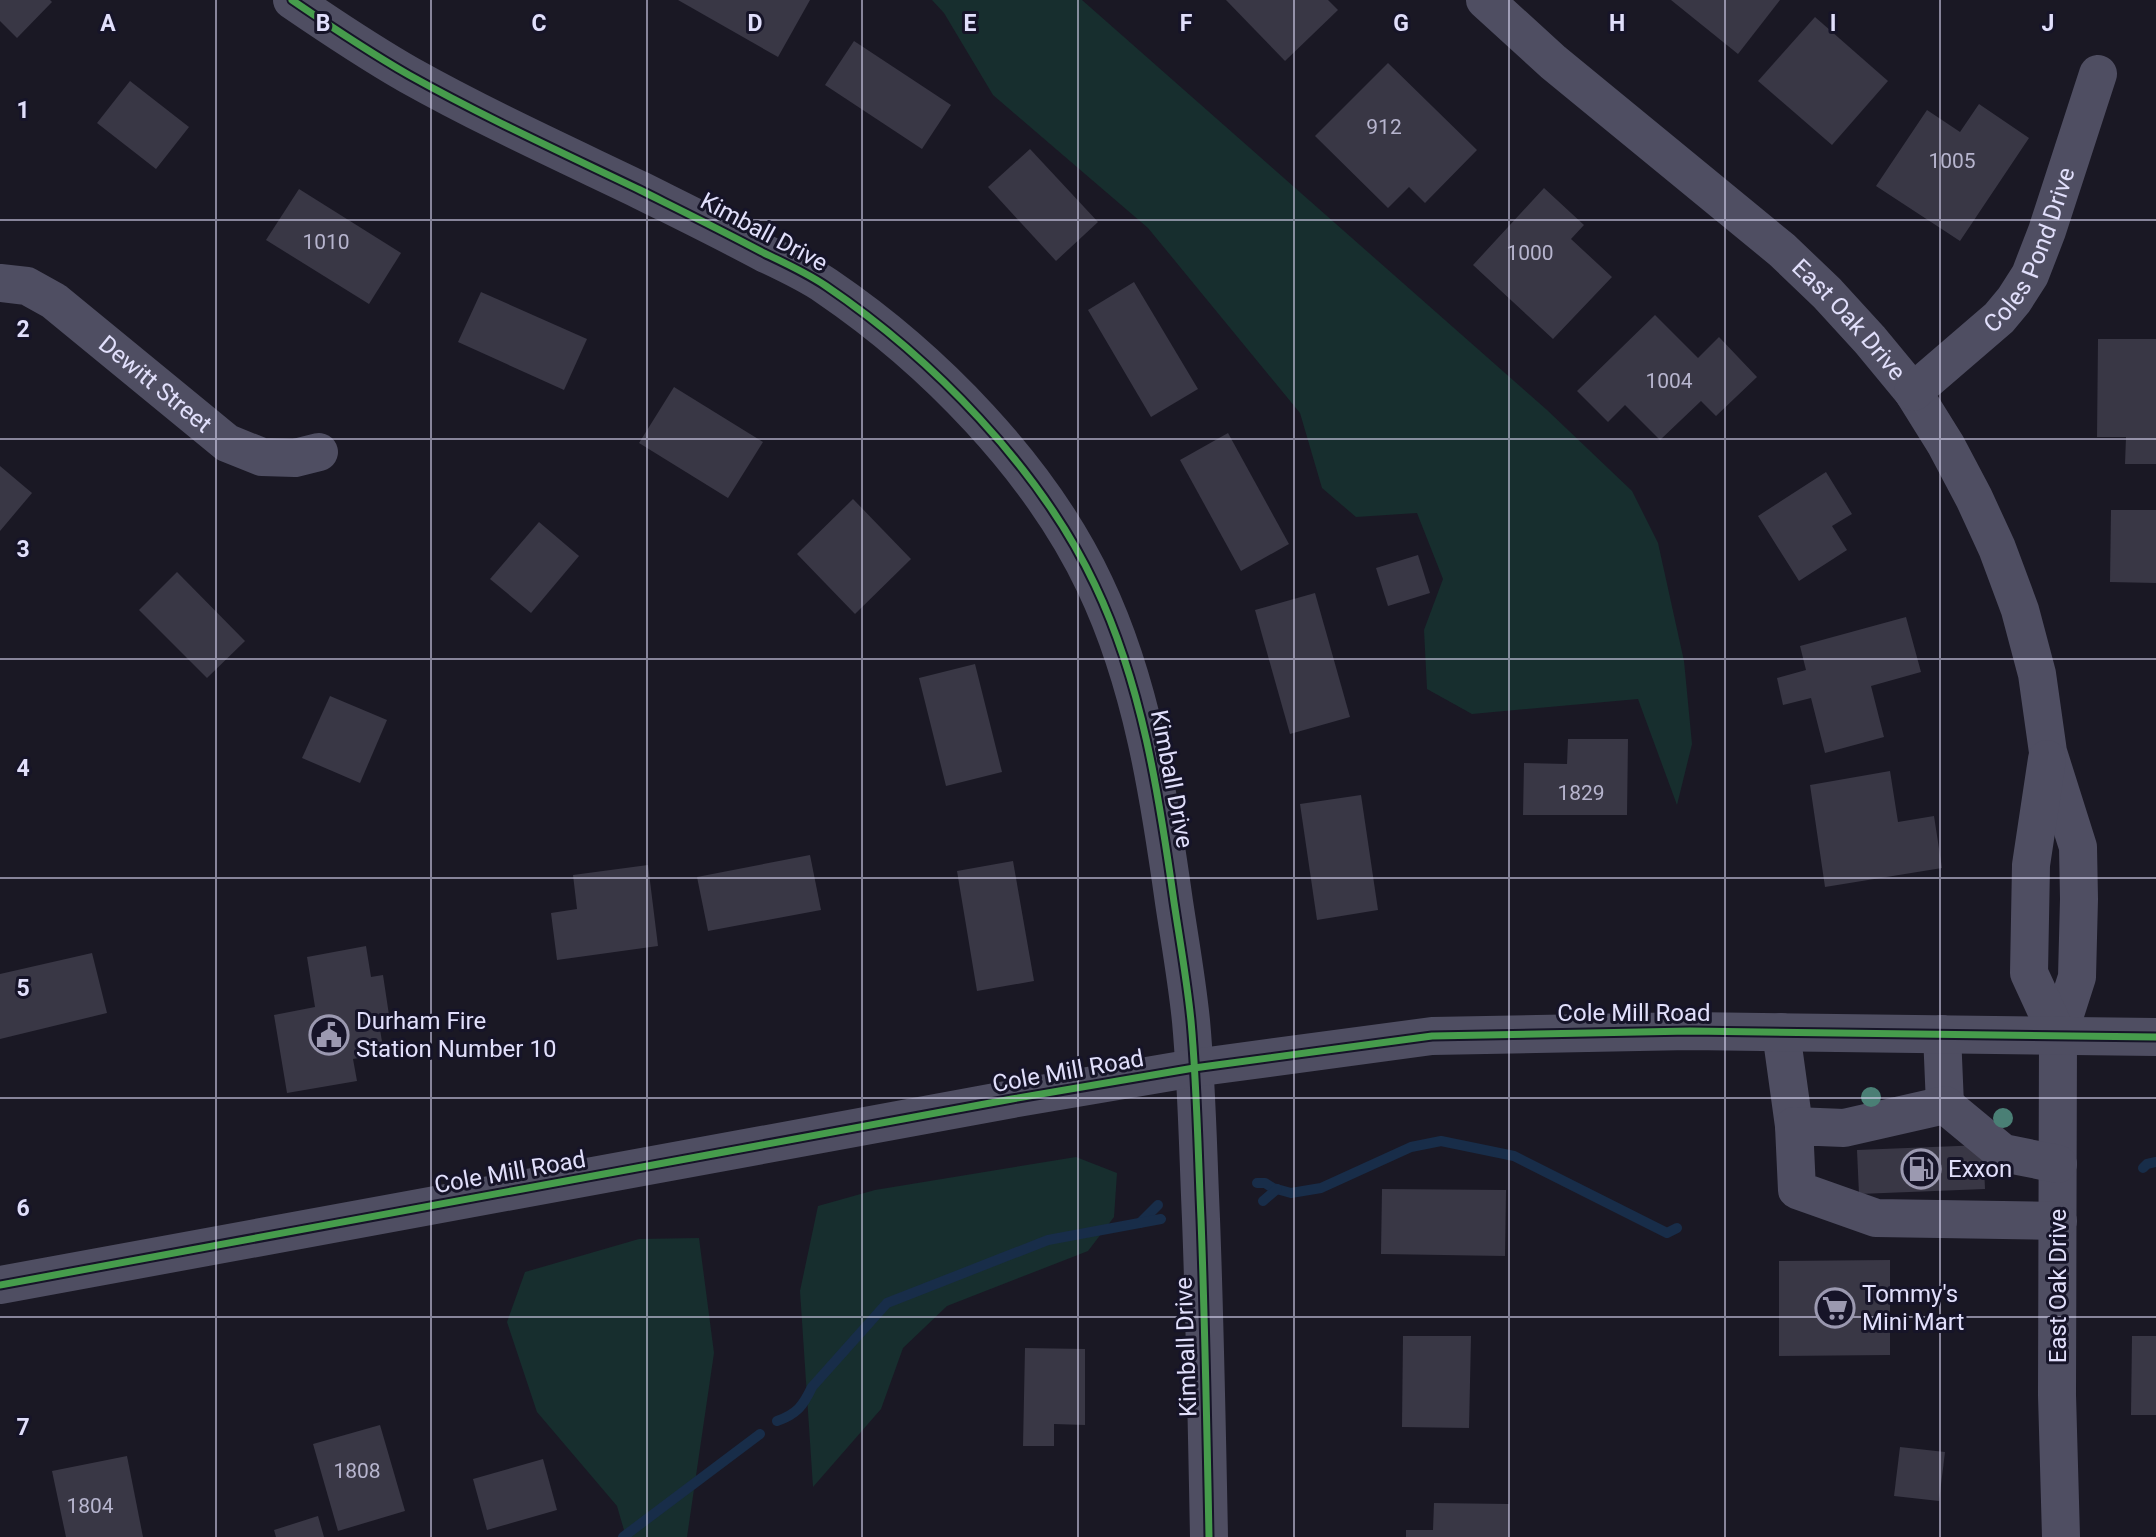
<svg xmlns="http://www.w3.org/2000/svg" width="2156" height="1537" font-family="Roboto,sans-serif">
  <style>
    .green { fill: #172e2e }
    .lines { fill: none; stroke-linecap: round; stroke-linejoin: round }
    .stream { stroke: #182d49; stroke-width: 10 }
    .building { fill: #393745 }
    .minor { stroke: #4f4e62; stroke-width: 38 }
    .cycleway-casing { stroke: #161428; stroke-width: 11 }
    .cycleway { stroke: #469c4c; stroke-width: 7 }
    .tree { fill: #4a7f75 }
    .grid { fill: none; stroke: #e1dffb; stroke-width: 2; stroke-opacity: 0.55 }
    .labels { text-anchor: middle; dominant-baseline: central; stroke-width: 6; stroke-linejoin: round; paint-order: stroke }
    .number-label { font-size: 21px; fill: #b7b5ce }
    .street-label { font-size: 24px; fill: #e1dffb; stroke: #161428 }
    .poi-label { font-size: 24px; fill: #e1dffb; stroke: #161428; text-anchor: start }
    .grid-label { font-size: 23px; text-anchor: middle; font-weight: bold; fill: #e1dffb; stroke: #161428; stroke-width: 6; stroke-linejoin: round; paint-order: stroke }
  </style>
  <rect width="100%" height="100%" fill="#1a1824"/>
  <g class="green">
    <polygon points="932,0 1082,0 1547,410 1632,491 1658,543 1684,661 1692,744 1677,805 1638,699 1472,714 1427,689 1424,630 1443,579 1417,513 1356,517 1322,488 1300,413 1148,228 993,95 944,13"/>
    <polygon points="1076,1157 1117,1173 1114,1217 1088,1251 947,1306 903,1348 881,1409 813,1487 800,1291 818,1206 875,1190"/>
    <polygon points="699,1238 714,1353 687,1537 626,1537 617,1506 537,1412 507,1322 525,1272 639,1239"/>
  </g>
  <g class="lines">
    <g class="stream">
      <polyline points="2143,1168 2147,1164 2156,1162"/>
      <polyline points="1257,1183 1265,1183 1273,1188 1291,1193 1321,1188 1411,1147 1441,1141 1514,1156 1667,1233 1677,1228"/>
      <polyline points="1263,1201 1277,1189"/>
      <polyline points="1140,1223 1158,1205"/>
      <path d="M777 1421C797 1414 803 1406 812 1387L887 1303 1048 1240 1161 1219"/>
      <polyline points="623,1537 760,1434"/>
    </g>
  </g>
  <g class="building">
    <polygon points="0,0 50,0 52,2 17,38 0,21"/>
    <polygon points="678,0 810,0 778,57"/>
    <polygon points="1226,0 1328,0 1338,10 1285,61"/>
    <polygon points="1671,0 1780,0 1738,54"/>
    <polygon points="1815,17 1888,81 1832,145 1758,81"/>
    <polygon points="854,41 951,105 922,149 825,85"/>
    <polygon points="1388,63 1477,150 1425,203 1409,187 1388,208 1315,136"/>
    <polygon points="130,81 189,127 156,169 97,123"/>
    <polygon points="1979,104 2029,138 1960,241 1876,186 1927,110 1960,132"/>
    <polygon points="1030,149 1098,222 1056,261 988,187"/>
    <polygon points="1544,188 1584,225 1571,239 1612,277 1553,339 1473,265"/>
    <polygon points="299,189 401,253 369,304 266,240"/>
    <polygon points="1134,282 1198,389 1151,417 1088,310"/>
    <polygon points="481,292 587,339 564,390 458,342"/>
    <polygon points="1655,315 1698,358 1719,337 1757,377 1716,416 1701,401 1660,440 1625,405 1608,422 1577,391"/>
    <polygon points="2098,339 2156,339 2156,464 2125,464 2126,437 2097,437"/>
    <polygon points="674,387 763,442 728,498 639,443"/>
    <polygon points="1228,433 1289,544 1241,571 1180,460"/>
    <polygon points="0,466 32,493 0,531"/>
    <polygon points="1826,472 1852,514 1832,526 1847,550 1799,581 1758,516"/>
    <polygon points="853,499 911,559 855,614 797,554"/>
    <polygon points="2111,510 2156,510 2156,583 2110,582"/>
    <polygon points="539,522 579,556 531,613 490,579"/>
    <polygon points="1418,555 1430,593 1388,606 1376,568"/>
    <polygon points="177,572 245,641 207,678 139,610"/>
    <polygon points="1315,593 1350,717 1290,734 1255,610"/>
    <polygon points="1906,617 1921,672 1871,686 1884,737 1825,753 1811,698 1783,705 1777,678 1806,670 1800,646"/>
    <polygon points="975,664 1002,772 946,786 919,678"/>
    <polygon points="330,696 387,720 360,783 302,758"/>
    <polygon points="1568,739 1628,739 1627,815 1523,815 1524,763 1567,764"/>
    <polygon points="1890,771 1898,822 1934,816 1942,868 1825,887 1810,785"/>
    <polygon points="1361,795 1378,910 1317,920 1300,804"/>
    <polygon points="810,855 821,910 708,931 697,877"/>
    <polygon points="1013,861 1034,981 977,991 957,871"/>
    <polygon points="648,865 658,946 557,960 551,913 577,909 573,875"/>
    <polygon points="366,946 371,977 383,975 389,1015 378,1017 384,1054 353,1059 357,1081 287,1093 274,1015 315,1007 307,957"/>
    <polygon points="92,953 107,1013 0,1039 0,974"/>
    <polygon points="1983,1145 1985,1189 1859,1194 1857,1150"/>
    <polygon points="1382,1189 1506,1190 1505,1256 1381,1254"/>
    <polygon points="1890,1260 1890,1355 1779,1356 1779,1261"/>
    <polygon points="1403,1336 1471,1336 1469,1428 1402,1427"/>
    <polygon points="2132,1336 2156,1336 2156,1415 2131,1415"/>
    <polygon points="1025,1348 1085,1349 1085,1425 1054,1424 1054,1446 1023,1446"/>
    <polygon points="380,1425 405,1511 338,1531 313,1444"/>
    <polygon points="1900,1447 1945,1452 1939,1501 1894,1496"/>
    <polygon points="127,1456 143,1537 66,1537 52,1471"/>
    <polygon points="543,1459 557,1510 487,1530 473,1479"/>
    <polygon points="1434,1503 1509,1504 1509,1537 1406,1537 1406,1530 1433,1530"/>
    <polygon points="318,1516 324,1537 276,1537 274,1530"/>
  </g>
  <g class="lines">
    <g class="minor">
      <path d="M292 0C330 26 369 52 409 75 484 117 563 153 640 190 682 211 723 231 764 253 785 263 807 273 826 286 932 358 1040 468 1095 585 1142 684 1159 795 1174 902 1180 942 1187 981 1191 1021 1197 1086 1198 1153 1201 1219 1205 1325 1207 1431 1209 1537"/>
      <path id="s1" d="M1485 0 1553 62 1782 250 1827 293 1870 340 1913 392 1946 445 1974 498 1997 548 2020 610 2037 674 2048 752 2078 847 2079 899 2077 977 2058 1036 2057 1395 2061 1537"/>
      <path id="s2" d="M0 283 27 286 54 301 227 443 262 457 295 458 319 452"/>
      <path id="s3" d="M1913 392 1999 318 2014 300 2030 275 2047 231 2098 74"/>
      <polyline points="2047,759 2031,865 2029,973 2058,1036"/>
      <polyline points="1781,1032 1794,1126"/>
      <polyline points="1942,1034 1945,1105"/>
      <polyline points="2058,1221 1876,1218 1797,1190 1794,1126 1844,1128 1945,1105 2003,1153 2058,1164"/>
      <polyline points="0,1285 1012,1099 1194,1068 1432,1036 1690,1031 2156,1037"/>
    </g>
    <g class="cycleway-casing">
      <g id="cycleway">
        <path d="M292 0C330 26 369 52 409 75 484 117 563 153 640 190 682 211 723 231 764 253 785 263 807 273 826 286 932 358 1040 468 1095 585 1142 684 1159 795 1174 902 1180 942 1187 981 1191 1021 1197 1086 1198 1153 1201 1219 1205 1325 1207 1431 1209 1537"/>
        <polyline points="0,1285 1012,1099 1194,1068 1432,1036 1690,1031 2156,1037"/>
      </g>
    </g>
    <use href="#cycleway" class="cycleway"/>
  </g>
  <g class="tree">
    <circle cx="1871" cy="1097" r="10"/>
    <circle cx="2003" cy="1118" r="10"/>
  </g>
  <path class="grid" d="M216 0V1537M431 0V1537M647 0V1537M862 0V1537M1078 0V1537M1294 0V1537M1509 0V1537M1725 0V1537M1940 0V1537M0 220H2156M0 439H2156M0 659H2156M0 878H2156M0 1098H2156M0 1317H2156"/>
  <defs>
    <g id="civic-ring" transform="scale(2.0125)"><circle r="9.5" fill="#161428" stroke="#9b99b0" stroke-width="1.5"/><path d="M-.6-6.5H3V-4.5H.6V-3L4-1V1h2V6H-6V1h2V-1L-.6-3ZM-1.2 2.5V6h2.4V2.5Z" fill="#9b99b0"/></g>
    <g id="fuel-ring" transform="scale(2.0125)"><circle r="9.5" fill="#161428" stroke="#9b99b0" stroke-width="1.5"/><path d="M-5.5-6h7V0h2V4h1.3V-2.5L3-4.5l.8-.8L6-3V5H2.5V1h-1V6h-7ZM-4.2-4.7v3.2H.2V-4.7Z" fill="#9b99b0"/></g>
    <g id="supermarket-ring" transform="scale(2.0125)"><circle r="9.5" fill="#161428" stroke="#9b99b0" stroke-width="1.5"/><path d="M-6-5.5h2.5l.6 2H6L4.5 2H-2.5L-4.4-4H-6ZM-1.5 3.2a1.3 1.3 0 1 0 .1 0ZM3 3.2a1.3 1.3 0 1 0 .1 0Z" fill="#9b99b0"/></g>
  </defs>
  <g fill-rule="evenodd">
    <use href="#civic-ring" x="329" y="1035"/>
    <use href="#fuel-ring" x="1921" y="1169"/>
    <use href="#supermarket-ring" x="1835" y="1308"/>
  </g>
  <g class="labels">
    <g class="number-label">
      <text x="1384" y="127">912</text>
      <text x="1952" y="161">1005</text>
      <text x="326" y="242">1010</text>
      <text x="1530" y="253">1000</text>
      <text x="1669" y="381">1004</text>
      <text x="1581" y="793">1829</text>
      <text x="357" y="1471">1808</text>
      <text x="90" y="1506">1804</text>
    </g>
    <g class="street-label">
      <text transform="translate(764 232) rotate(28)">Kimball Drive</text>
      <text stroke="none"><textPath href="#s3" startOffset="189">Coles Pond Drive</textPath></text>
      <text stroke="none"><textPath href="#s1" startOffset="485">East Oak Drive</textPath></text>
      <text stroke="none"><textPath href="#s2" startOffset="189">Dewitt Street</textPath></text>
      <text transform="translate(1172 779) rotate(79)">Kimball Drive</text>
      <text x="1634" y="1013">Cole Mill Road</text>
      <text transform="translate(1068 1071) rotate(-10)">Cole Mill Road</text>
      <text transform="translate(510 1172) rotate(-10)">Cole Mill Road</text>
      <text transform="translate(2058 1286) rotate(-90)">East Oak Drive</text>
      <text transform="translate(1186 1347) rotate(-92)">Kimball Drive</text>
    </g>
    <g class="poi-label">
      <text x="356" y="1021">Durham Fire<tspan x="356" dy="28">Station Number 10</tspan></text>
      <text x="1948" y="1169">Exxon</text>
      <text x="1862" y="1294">Tommy's<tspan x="1862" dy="28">Mini Mart</tspan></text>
    </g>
  </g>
  <g class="grid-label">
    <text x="108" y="31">A</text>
    <text x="323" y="31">B</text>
    <text x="539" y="31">C</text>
    <text x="755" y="31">D</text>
    <text x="970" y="31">E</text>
    <text x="1186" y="31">F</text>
    <text x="1401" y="31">G</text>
    <text x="1617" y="31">H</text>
    <text x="1833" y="31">I</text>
    <text x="2048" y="31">J</text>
    <text x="23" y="118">1</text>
    <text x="23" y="337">2</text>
    <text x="23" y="557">3</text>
    <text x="23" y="776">4</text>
    <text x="23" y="996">5</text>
    <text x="23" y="1216">6</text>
    <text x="23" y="1435">7</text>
  </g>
</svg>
